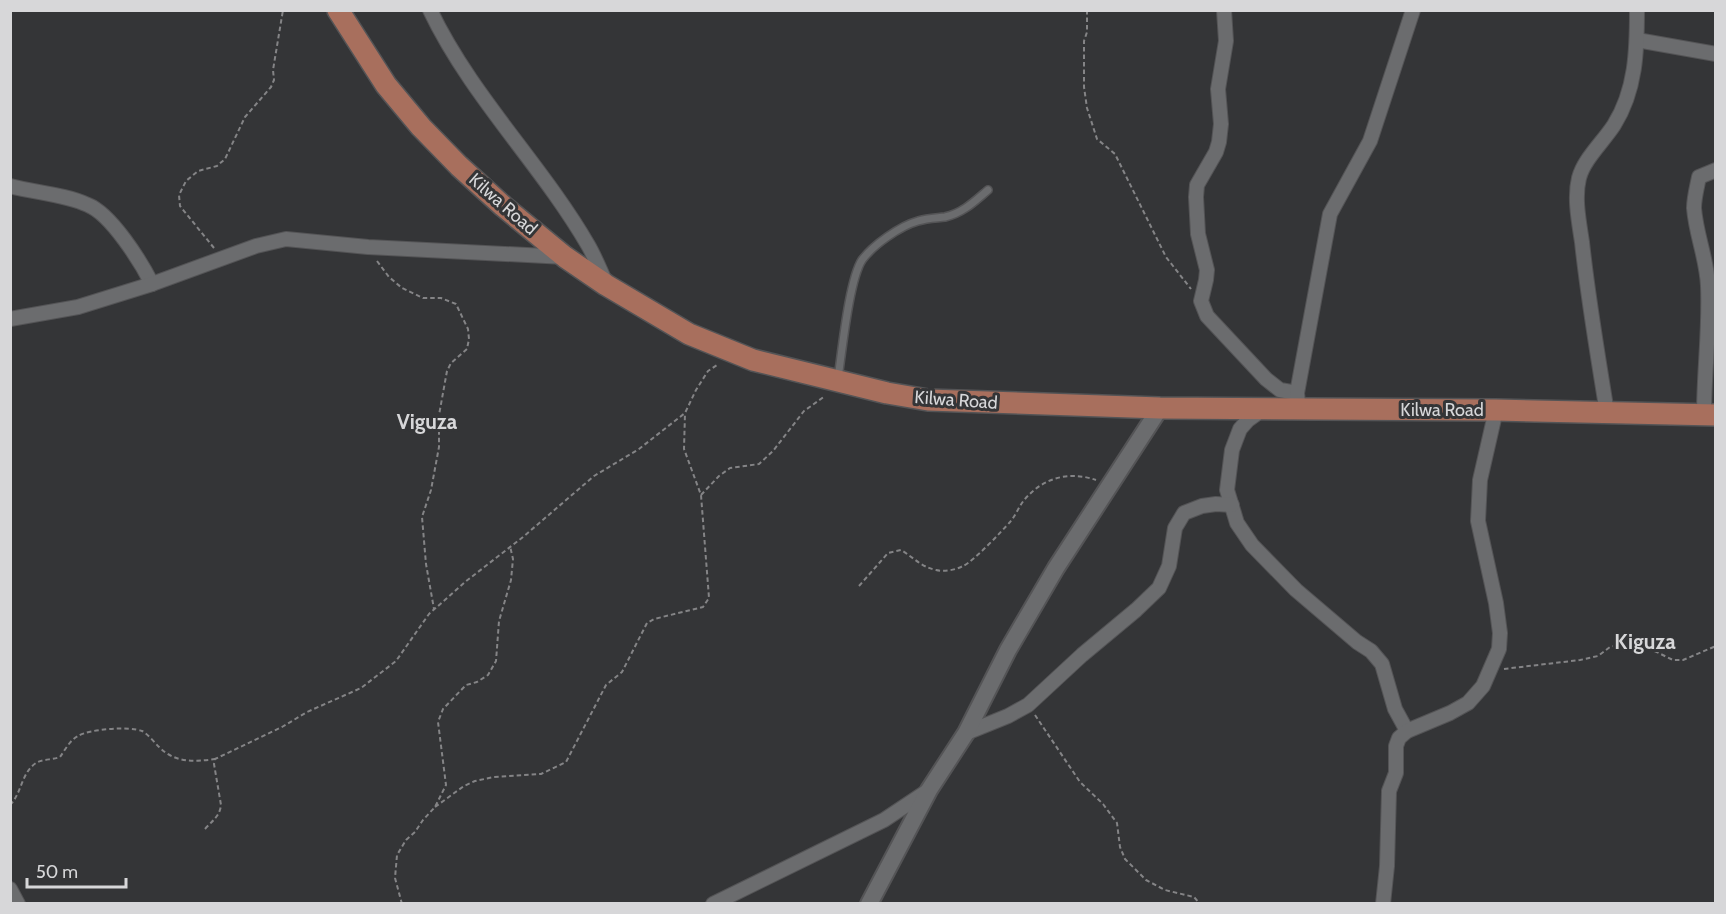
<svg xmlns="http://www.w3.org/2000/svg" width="1726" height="914" font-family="Cabin,sans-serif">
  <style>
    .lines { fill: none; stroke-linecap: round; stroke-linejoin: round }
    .service-casing { stroke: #545456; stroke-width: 10 }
    .minor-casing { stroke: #545456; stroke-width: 16 }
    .tertiary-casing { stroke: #545456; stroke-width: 20 }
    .trunk-casing { stroke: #545456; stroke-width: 24 }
    .path { stroke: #848486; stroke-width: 2; stroke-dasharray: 4.5 3; stroke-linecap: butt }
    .service { stroke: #6b6c6e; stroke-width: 7 }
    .minor { stroke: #6b6c6e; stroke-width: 14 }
    .tertiary { stroke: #6b6c6e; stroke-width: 16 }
    .trunk { stroke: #a86f5d; stroke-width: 21 }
    .labels { text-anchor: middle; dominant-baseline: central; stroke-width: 6; stroke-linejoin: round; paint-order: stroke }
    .street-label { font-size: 18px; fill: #d7d7d9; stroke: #343537 }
    .quarter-label { font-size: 21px; font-weight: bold; fill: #d7d7d9; stroke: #343537 }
  </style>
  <rect width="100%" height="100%" fill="#343537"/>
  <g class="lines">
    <g class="service-casing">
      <path id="service" d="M838 378C842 352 849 280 862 260 873 245 900 226 918 221 927 218 937 218 945 217 963 213 975 201 988 190"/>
    </g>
    <g class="minor-casing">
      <g id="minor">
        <path d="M430 10C471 96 541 164 588 245 595 257 600 270 606 283"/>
        <polyline points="1224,10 1226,41 1218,89 1221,124 1219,142 1216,152 1197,185 1196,197 1198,234 1207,270 1206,280 1201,301 1207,316 1266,379 1280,390 1297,393"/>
        <polyline points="1637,40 1716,54"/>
        <path d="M10 186C36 193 64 194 88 205 111 214 141 262 152 284"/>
        <polyline points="10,319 78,307 152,284 256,246 286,239 368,247 565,257"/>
        <polyline points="1298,402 1297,393 1330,214 1370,141 1413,10"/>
        <polyline points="1262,410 1248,420 1240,429 1232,450 1227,490 1237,523 1252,545 1296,590 1357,642 1371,651 1382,664 1395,709 1407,731"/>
        <path d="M1607 413C1598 356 1588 299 1582 242 1579 222 1574 198 1579 178 1584 159 1603 142 1614 125 1636 90 1637 50 1637 10"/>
        <path d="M1704 415C1704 371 1710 329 1708 286 1707 259 1696 235 1694 208 1694 198 1697 187 1699 177L1716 170"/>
        <polyline points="966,733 1008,716 1028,705 1082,655 1136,610 1159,588 1169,566 1175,528 1184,513 1202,506 1216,504 1232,505"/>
        <polyline points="10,889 18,904"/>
        <polyline points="713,904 884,820 929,790"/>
        <polyline points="1383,904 1387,866 1389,791 1396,773 1396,746 1399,738 1407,731 1450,713 1468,703 1483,686 1499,649 1500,633 1496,603 1478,521 1480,480 1496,410"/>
      </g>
    </g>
    <g class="tertiary-casing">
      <polyline id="tertiary" points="869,904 929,790 966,733 1008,650 1056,568 1160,408"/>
    </g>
    <g class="trunk-casing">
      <polyline id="trunk" points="338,10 386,85 421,127 459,166 503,206 565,257 606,285 689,334 753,360 887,393 928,400 1160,408 1496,410 1716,415"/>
    </g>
    <g class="path">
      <polyline points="1087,10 1087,32 1084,41 1084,87 1087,108 1097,139 1115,154 1166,257 1191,289"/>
      <polyline points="214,248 180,206 179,195 186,181 198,171 217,166 225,159 245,117 271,87 274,80 273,70 283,10"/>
      <polyline points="377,261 389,277 402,288 423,298 441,298 456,304 468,329 469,339 467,349 451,363 447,371 439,415 439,447 431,490 422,517 426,564 434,609"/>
      <polyline points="701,495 719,476 730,468 759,464 773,451 804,411 825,396"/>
      <path d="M859 586 888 553 901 550C913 557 921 567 936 570 945 572 955 570 963 566 974 561 1001 532 1010 522 1016 515 1019 506 1025 499 1044 477 1070 471 1096 480"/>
      <polyline points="1504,669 1580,660 1598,656 1610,647 1634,641 1673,660 1683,660 1716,646"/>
      <polyline points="1035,715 1080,782 1103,804 1117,823 1120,847 1125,859 1146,880 1165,890 1194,897 1200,904"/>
      <path d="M10 805C22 793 21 773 36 763 42 759 52 760 60 757 65 750 70 740 78 736 89 729 129 726 142 731 148 734 154 742 159 747 175 763 194 762 215 759"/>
      <polyline points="435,807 464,786 475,781 494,777 541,774 566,762 606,685 622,672 647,623 654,619 703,607 709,598 701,495 684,449 685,413"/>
      <path d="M205 829C212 821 220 816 221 805L214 764 215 759 282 727 307 712 361 688 396 661 429 614 465 582 523 537 594 476 639 449 685 413 696 390 708 371 717 365"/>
      <polyline points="402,904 395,878 397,855 406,840 415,832 423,820 435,807 446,785 438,722 443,709 466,685 477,682 488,675 496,661 499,621 511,580 513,559 510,546"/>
    </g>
    <use href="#service" class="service"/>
    <use href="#minor" class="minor"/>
    <use href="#tertiary" class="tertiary"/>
    <use href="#trunk" class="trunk"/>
  </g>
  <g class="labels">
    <g class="street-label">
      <text transform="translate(503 204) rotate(41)">Kilwa Road</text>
      <text transform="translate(956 400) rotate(4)">Kilwa Road</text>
      <text x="1442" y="410">Kilwa Road</text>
    </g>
    <g class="quarter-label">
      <text x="427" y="421">Viguza</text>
      <text x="1645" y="641">Kiguza</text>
    </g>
  </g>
  <rect width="1726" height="914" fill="none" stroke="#d7d7d9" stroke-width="24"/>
  <path d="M27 878v9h99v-9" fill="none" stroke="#d7d7d9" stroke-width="3"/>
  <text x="36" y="878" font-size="18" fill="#d7d7d9" stroke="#343537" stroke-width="4.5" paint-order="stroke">50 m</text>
</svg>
